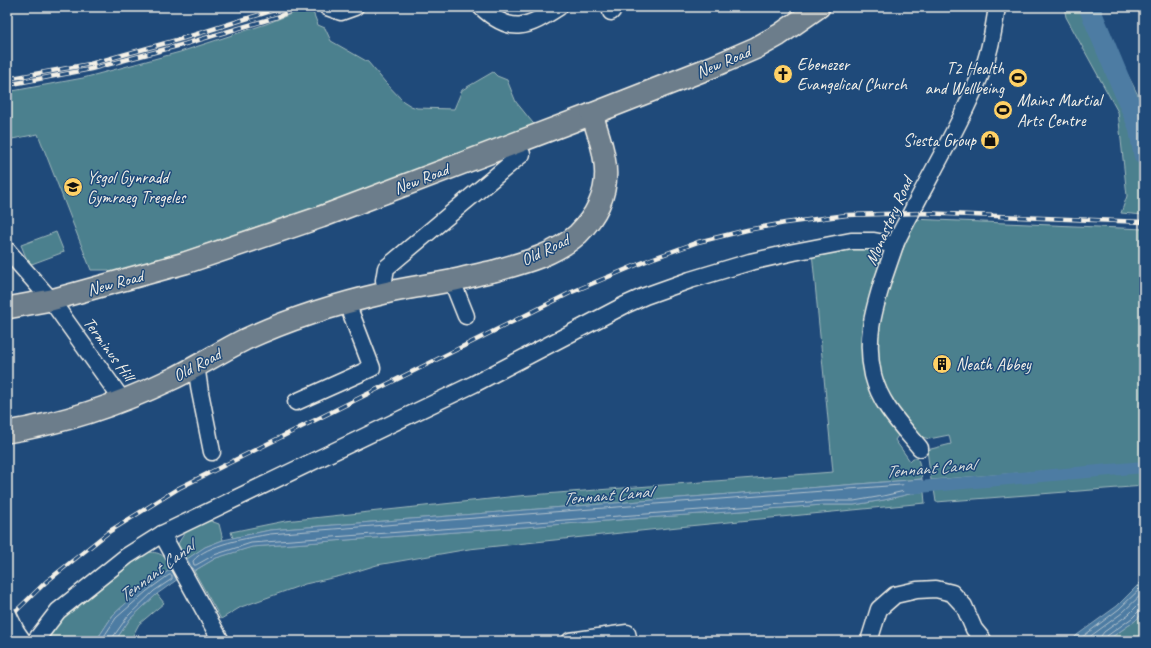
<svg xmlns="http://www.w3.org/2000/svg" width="1151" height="648" font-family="Caveat,sans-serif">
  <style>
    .green { fill: #4b808e; stroke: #a0b8bb }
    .water { fill: #4e7ca3; stroke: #90abbf }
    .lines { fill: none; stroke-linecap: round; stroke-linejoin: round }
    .shore { stroke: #b2c2cc; stroke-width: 1 }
    .canal { stroke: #4e7ca3; stroke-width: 12 }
    .river { stroke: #4e7ca3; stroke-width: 21 }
    .minor-casing { stroke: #f4f1e8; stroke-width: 19 }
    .major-casing { stroke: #f4f1e8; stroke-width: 24 }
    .minor { stroke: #1f4a7a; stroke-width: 16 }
    .major { stroke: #6c7d8b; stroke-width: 21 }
    .rail-casing { stroke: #f4f1e8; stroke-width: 4.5 }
    .rail { stroke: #1f4a7a; stroke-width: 3; stroke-dasharray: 9; stroke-linecap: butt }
    .minor-bridge-casing { stroke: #f4f1e8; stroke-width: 19; stroke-linecap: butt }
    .minor-bridge { stroke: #1f4a7a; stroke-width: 16 }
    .labels { text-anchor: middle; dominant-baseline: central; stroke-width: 3; stroke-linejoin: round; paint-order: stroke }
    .street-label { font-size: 17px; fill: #f4f1e8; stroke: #1f4a7a }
    .poi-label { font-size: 17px; fill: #f4f1e8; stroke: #1f4a7a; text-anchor: start }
    .water-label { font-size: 18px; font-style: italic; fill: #dbdfde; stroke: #1f4a7a }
  </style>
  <rect width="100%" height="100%" fill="#1f4a7a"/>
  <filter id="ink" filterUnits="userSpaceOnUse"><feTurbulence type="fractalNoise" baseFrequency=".025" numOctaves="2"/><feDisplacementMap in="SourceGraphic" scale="8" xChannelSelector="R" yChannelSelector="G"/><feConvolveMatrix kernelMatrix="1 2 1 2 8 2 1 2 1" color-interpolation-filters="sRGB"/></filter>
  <g filter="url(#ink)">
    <g class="green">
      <polygon points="308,7 311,7 318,25 325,28 331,41 368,62 385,82 403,101 411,106 417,108 454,109 462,90 493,72 497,76 507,80 516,102 537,128 452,160 111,276 109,270 91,270 38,134 7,140 7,92 83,78 180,52 266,24"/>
      <polygon points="1064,7 1095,7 1095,10 1144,107 1144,215 1121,213 1127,196 1118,112 1066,17"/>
      <polygon points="912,219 1144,229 1144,463 931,480 927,450 951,444 949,435 929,439 913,434 886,399 875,364 880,304"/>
      <polygon points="56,232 64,252 29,265 21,245"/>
      <polygon points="867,248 877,253 881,261 863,348 899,434 895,440 910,461 913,458 917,458 919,462 922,479 270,530 233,538 231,532 285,521 518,496 833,472 812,252"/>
      <polygon points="1144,471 1144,486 936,502 934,489"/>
      <polygon points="918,492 924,492 925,503 678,527 469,549 377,565 341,576 305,584 241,607 221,619 194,571 216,558 251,547 823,505 854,505 884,500"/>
      <path d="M208 520 219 524 223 540 205 547 187 559 177 546C186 528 191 528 208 520Z"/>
      <path d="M144 552C162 552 162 554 173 568L144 587 113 615 96 641H44L57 622 126 564Z"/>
      <polygon points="157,594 164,603 139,624 130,641 115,641 130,619"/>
      <polygon points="1144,612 1144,641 1106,641 1135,621"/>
    </g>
    <g class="water">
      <polygon points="922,479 924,492 918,492 884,500 854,505 823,505 252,547 216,558 194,571 187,559 205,547 223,540 270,530"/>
      <polygon points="173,568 178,579 157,594 130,619 115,641 96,641 113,615 144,587"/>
      <polygon points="1144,579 1144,612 1135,621 1106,641 1071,641 1077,635 1117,606"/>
    </g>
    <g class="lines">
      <g class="shore">
        <path d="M917 484 919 486 917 488 883 496 854 501H823L251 543 214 555 196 565H194L193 561C206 544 249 538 270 534Z"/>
        <polyline points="101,641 116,618 147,591 169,575 172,575 172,579 154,591 128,616 113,637 112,641"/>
        <polyline points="1077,641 1119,609 1144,585"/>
        <polyline points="1084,641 1122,613 1144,592"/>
        <polyline points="1100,641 1101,636 1104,632 1129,614 1137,606 1144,604"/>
        <polyline points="1105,641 1107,636 1132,618 1140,610 1144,609"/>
      </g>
      <polyline class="canal" points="908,488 1144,467"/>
      <polyline class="river" points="1089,7 1139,127 1144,155"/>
      <g class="minor-casing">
        <g id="minor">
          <polyline points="327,7 341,12 355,7"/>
          <path d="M481 7C512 36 528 27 559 7"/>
          <polyline points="611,12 615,7"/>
          <polyline points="7,250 51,300 123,401"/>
          <polyline points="452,281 466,316"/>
          <polyline points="386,293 384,280 386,268 522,154"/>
          <polyline points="196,365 200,392 212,452"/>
          <polyline points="296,402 372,368 347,303"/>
          <path d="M920 448C901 425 880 404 873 375 865 340 873 312 883 280 887 268 891 257 895 245 900 232 908 220 914 207 938 161 965 115 984 66 991 47 994 27 997 7"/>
          <polyline points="162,534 221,641"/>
          <polyline points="16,631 23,641"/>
          <polyline points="35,641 58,611 127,556 162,534 474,384 625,305 645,296 690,280 750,262 794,252 851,241 874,241 895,245"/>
          <polyline points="570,641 627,633 629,641"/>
          <polyline points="869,641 879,609 895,595 917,590 936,589 952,593 964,606 974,629 983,640"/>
        </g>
      </g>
      <g class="major-casing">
        <g id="major">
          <polyline points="7,308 51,300 185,263 321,217 592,114 712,67 756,48 779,35 819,7"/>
          <path d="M7 432C65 423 120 404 172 379 197 367 220 352 244 340 289 319 337 304 385 293 406 288 429 285 450 281 465 278 479 274 494 271 523 263 555 255 578 234 599 213 610 187 604 157 602 143 596 128 592 114"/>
        </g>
      </g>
      <use href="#minor" class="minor"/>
      <use href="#major" class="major"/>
      <g class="rail-casing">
        <g id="rail">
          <polyline points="7,79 90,64 184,38 284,7"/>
          <polyline points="7,85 91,69 185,44 277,17 301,7"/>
          <polyline points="7,621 18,609 46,582 110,531 179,488 572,292 651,259 698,242 747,230 785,223 847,215 921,213 1144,222"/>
        </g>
      </g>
      <use href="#rail" class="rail"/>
      <g class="minor-bridge-casing">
        <polyline id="minor-bridge" points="7,612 16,631"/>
      </g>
      <use href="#minor-bridge" class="minor-bridge"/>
    </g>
  </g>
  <defs>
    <g id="church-disc" transform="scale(1)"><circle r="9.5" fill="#ffd166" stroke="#1f4a7a"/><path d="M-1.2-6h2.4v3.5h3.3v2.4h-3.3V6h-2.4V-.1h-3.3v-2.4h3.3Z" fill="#111"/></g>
    <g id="stadium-disc" transform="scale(1)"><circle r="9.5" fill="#ffd166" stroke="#1f4a7a"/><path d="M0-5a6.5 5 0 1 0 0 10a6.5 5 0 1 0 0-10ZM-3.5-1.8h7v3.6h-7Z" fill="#111"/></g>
    <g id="shop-disc" transform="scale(1)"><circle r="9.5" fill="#ffd166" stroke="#1f4a7a"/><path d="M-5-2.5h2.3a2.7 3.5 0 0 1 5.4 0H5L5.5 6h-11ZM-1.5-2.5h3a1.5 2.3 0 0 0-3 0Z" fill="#111"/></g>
    <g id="school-disc" transform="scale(1)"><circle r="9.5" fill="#ffd166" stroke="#1f4a7a"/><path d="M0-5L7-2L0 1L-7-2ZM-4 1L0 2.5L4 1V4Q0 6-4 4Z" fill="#111"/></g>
    <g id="building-disc" transform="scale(1)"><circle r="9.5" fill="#ffd166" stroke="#1f4a7a"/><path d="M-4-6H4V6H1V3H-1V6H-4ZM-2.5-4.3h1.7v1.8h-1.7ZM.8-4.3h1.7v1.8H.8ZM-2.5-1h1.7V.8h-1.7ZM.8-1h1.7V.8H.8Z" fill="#111"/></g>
  </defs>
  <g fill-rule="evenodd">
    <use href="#church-disc" x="783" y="74"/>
    <use href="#stadium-disc" x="1018" y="78"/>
    <use href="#stadium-disc" x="1003" y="110"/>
    <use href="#shop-disc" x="990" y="140"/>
    <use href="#school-disc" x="73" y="187"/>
    <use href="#building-disc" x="942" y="364"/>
  </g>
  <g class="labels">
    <g class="street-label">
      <text transform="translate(723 62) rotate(-23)">New Road</text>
      <text transform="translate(421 179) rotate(-21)">New Road</text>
      <text transform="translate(889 221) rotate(-66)">Monastery Road</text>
      <text transform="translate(545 250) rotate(-26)">Old Road</text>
      <text transform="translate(115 283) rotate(-15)">New Road</text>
      <text transform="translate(109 349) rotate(54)">Terminus Hill</text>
      <text transform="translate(197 365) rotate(-28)">Old Road</text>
    </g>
    <g class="poi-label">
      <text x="797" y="64">Ebenezer<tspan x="797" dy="20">Evangelical Church</tspan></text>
      <text x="1004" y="68" text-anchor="end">T2 Health<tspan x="1004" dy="20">and Wellbeing</tspan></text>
      <text x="1017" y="100">Mains Martial<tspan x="1017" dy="20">Arts Centre</tspan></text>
      <text x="976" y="140" text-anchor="end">Siesta Group</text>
      <text x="87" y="177">Ysgol Gynradd<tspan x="87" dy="20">Gymraeg Tregeles</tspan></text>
      <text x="956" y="364">Neath Abbey</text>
    </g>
    <g class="water-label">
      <text transform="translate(930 468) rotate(-5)">Tennant Canal</text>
      <text transform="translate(607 495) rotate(-5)">Tennant Canal</text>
      <text transform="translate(156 571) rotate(-37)">Tennant Canal</text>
    </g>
  </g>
  <rect width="1151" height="648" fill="none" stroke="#1f4a7a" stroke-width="24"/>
  <rect x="12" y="12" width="1127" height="624" fill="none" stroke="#f4f1e8" stroke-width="1.5" filter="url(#ink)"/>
</svg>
